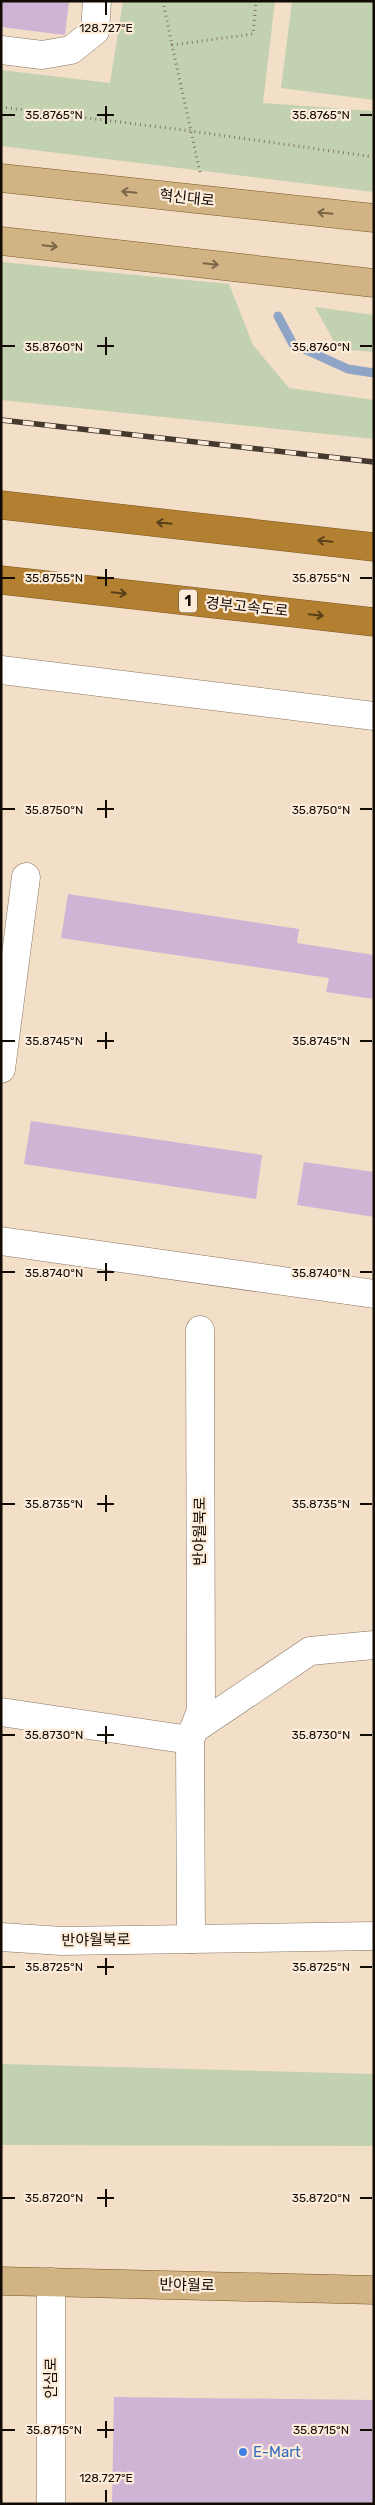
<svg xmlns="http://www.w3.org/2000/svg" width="375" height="2505" font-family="Rubik,'Noto Sans KR',sans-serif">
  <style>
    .green { fill: #c2d2b1 }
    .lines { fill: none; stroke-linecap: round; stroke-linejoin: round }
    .stream { stroke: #8ea5c7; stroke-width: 9 }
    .building { fill: #d0b4d5 }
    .minor-casing { stroke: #887561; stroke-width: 29 }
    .major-casing { stroke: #7a5722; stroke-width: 29 }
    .highway-casing { stroke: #7a5722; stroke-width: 29 }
    .path { stroke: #857768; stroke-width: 3; stroke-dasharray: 1 4; stroke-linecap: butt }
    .minor { stroke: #fff; stroke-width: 28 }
    .major { stroke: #d1b384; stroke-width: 28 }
    .highway { stroke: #b38032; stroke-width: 28 }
    .rail-casing { stroke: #43392f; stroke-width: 5.5 }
    .rail { stroke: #fdecda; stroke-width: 4; stroke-dasharray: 11; stroke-linecap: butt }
    .oneway { stroke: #7b674a }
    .oneway2 { stroke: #5a4019 }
    .ticks { fill: none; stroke: #110b04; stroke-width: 2 }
    .shop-dot { fill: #3f7fe0; stroke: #fdecda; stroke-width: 2 }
    .labels { text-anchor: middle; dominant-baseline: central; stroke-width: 4.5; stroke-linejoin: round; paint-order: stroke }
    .shield { fill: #fdecda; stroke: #584e44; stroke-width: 1 }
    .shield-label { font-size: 14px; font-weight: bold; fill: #110b04 }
    .street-label { font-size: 15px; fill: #110b04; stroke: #fdecda }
    .shop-label { font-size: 15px; fill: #366cbe; stroke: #fdecda; text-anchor: start }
    .ticks-label { font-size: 12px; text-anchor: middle; fill: #110b04; stroke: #fdecda; stroke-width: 4.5; stroke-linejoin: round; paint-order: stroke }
  </style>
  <rect width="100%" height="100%" fill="#f3dec7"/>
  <g class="green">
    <polygon points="123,1 275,1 263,103 374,111 374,192 1,146 1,70 110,83"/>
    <polygon points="292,1 374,1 374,100 281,88"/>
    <polygon points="1,262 229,284 253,345 289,388 374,400 374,439 1,400"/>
    <polygon points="315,307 374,315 374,352 338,349"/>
    <polygon points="1,2064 374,2074 374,2146 1,2145"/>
  </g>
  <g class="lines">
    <polyline class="stream" points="278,316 293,344 348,369 374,373"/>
  </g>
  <g class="building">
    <polygon points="1,1 69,1 65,35 1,27"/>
    <polygon points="68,894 299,929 297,943 374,955 374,999 326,992 329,978 61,938"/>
    <polygon points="31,1121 262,1155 256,1199 24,1164"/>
    <polygon points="304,1162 374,1172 374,1217 297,1205"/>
    <polygon points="114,2397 374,2400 374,2504 112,2504"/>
  </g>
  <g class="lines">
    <g class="minor-casing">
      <g id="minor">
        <polyline points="1,50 42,55 71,50 95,31 97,1"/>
        <polyline points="1,670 374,716"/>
        <polyline points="1,1069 26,877"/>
        <polyline points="1,1241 374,1294"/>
        <polyline points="1,1712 190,1740"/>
        <polyline points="193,1730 310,1651 374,1645"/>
        <polyline points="1,1937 62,1941 374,1936"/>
        <polyline points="191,1939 190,1740 201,1710 200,1330"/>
        <polyline points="51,2504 51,2282"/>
      </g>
    </g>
    <g class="major-casing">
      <g id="major">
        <polyline points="1,178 374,218"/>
        <polyline points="1,241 374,283"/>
        <polyline points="1,2281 374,2290"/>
      </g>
    </g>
    <g class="highway-casing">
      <g id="highway">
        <polyline points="1,505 374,547"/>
        <polyline points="1,580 374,622"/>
      </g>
    </g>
    <g class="path">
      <polyline points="163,1 172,45"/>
      <polyline points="1,107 191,131 374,157"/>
      <polyline points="200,172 172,45 253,34 256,1"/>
    </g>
    <use href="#minor" class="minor"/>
    <use href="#major" class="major"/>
    <use href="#highway" class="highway"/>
    <g class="rail-casing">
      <polyline id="rail" points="1,420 374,462"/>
    </g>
    <use href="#rail" class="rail"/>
  </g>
  <defs><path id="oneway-shaft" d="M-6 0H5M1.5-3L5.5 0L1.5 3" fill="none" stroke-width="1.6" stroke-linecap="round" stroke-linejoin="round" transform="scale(1.25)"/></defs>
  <g class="oneway">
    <use href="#oneway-shaft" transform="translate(129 192) rotate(-174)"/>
    <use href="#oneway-shaft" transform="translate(325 213) rotate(-174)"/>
    <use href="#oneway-shaft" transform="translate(50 246) rotate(6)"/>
    <use href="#oneway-shaft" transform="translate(211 264) rotate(6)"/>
  </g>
  <g class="oneway2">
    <use href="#oneway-shaft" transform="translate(164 523) rotate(-174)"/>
    <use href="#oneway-shaft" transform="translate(325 541) rotate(-174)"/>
    <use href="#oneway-shaft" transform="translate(119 593) rotate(6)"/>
    <use href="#oneway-shaft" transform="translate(316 615) rotate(6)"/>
  </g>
  <path class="ticks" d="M106 2V15M106 106V124M2 115H15M97 115H114M360 115H372M106 337V355M2 346H15M97 346H114M360 346H372M106 569V586M2 578H15M97 578H114M360 578H372M106 800V818M2 809H15M97 809H114M360 809H372M106 1032V1049M2 1041H15M97 1041H114M360 1041H372M106 1263V1281M2 1272H15M97 1272H114M360 1272H372M106 1495V1512M2 1504H15M97 1504H114M360 1504H372M106 1726V1744M2 1735H15M97 1735H114M360 1735H372M106 1958V1975M2 1967H15M97 1967H114M360 1967H372M106 2189V2207M2 2198H15M97 2198H114M360 2198H372M106 2421V2438M2 2430H15M97 2430H114M360 2430H372M106 2490V2502"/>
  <circle class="shop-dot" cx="243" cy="2452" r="5"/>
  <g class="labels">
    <rect class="shield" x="179" y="589.5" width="18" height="23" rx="4"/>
    <g class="shield-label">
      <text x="188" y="601">1</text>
    </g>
    <g class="street-label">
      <text transform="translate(187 198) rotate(6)">혁신대로</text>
      <text transform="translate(247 607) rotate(6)">경부고속도로</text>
      <text transform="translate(200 1531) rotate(-90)">반야월북로</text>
      <text transform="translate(96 1940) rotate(-1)">반야월북로</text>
      <text transform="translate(187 2285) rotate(1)">반야월로</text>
      <text transform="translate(51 2378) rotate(-90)">안심로</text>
    </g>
    <g class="shop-label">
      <text x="253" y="2452">E-Mart</text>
    </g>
  </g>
  <g class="ticks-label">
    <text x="106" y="32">128.727°E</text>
    <text x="54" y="119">35.8765°N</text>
    <text x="321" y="119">35.8765°N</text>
    <text x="54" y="351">35.8760°N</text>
    <text x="321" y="351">35.8760°N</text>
    <text x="54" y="582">35.8755°N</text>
    <text x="321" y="582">35.8755°N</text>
    <text x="54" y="814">35.8750°N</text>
    <text x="321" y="814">35.8750°N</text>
    <text x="54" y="1045">35.8745°N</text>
    <text x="321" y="1045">35.8745°N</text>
    <text x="54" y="1277">35.8740°N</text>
    <text x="321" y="1277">35.8740°N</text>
    <text x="54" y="1508">35.8735°N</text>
    <text x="321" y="1508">35.8735°N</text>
    <text x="54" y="1739">35.8730°N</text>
    <text x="321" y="1739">35.8730°N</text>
    <text x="54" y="1971">35.8725°N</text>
    <text x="321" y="1971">35.8725°N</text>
    <text x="54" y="2202">35.8720°N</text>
    <text x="321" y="2202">35.8720°N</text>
    <text x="54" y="2434">35.8715°N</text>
    <text x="321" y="2434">35.8715°N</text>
    <text x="106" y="2482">128.727°E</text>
  </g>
  <rect width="375" height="2505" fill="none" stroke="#110b04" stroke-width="5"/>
</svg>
